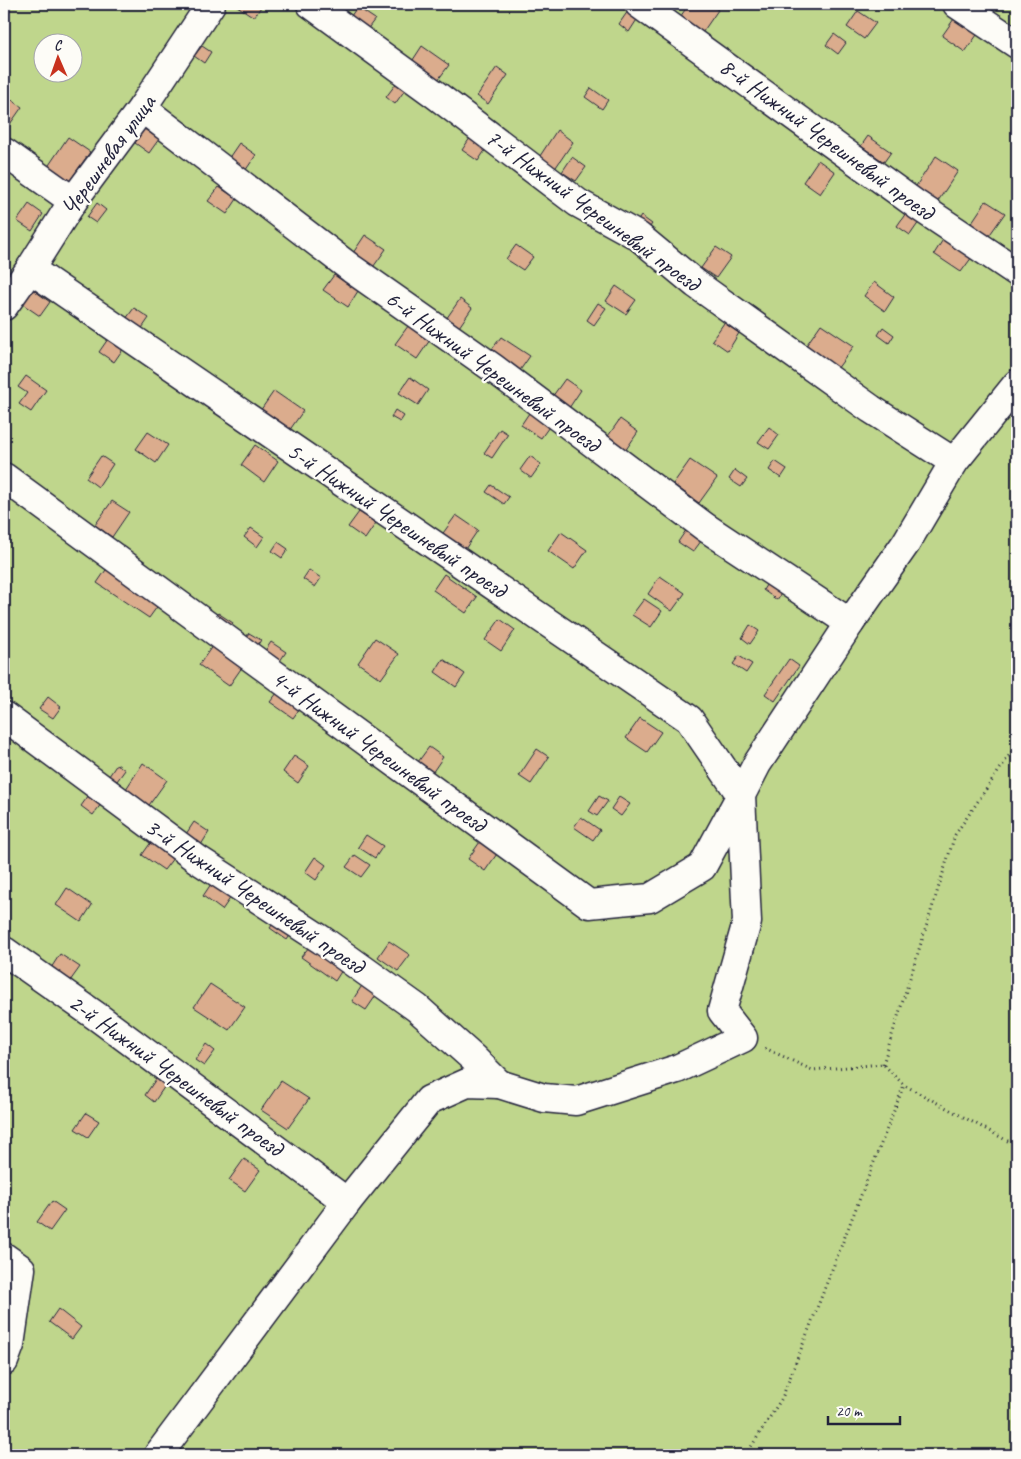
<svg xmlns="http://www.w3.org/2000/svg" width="1021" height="1459" font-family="Caveat,sans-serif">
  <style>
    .green { fill: #bfd68c; stroke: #707c64; fill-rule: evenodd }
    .building { fill: #dbac8d; stroke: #22223b }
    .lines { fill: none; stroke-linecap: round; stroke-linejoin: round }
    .minor-casing { stroke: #22223b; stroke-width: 31 }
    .path { stroke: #22223b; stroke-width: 3; stroke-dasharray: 1 4; stroke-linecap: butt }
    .minor { stroke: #fdfcf7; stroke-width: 28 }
    .labels { text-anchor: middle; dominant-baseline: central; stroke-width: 4.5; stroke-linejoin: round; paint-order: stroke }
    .street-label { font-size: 24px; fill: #22223b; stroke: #fdfcf7 }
  </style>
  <rect width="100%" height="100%" fill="#fdfcf7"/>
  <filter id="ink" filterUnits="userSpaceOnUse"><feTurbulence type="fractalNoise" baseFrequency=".02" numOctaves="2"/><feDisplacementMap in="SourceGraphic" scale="10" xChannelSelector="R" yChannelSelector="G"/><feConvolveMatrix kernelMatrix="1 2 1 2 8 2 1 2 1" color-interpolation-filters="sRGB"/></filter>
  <g filter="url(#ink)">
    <path class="green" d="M4 4H1017V1455H4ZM42 42H72V72H42Z"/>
    <g class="building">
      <polygon points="234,4 263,4 254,17"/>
      <polygon points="689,4 709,4 718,10 698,39 676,23"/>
      <polygon points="357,7 375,19 366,31 349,19"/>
      <polygon points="628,11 638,18 629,32 619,24"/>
      <polygon points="858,11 876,23 864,39 847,27"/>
      <polygon points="956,16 979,32 965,52 942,36"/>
      <polygon points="834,34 846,43 838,54 826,45"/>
      <polygon points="202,46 211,52 204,63 194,56"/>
      <polygon points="422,46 449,65 435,84 409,66"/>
      <polygon points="497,67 508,75 488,104 477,96"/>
      <polygon points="398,81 407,87 395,104 386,97"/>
      <polygon points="591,88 608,100 602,109 585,97"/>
      <polygon points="6,96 22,107 8,127 4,125 4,100"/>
      <polygon points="144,129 159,139 149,153 135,143"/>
      <polygon points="557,130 573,142 554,170 538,159"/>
      <polygon points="472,135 488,146 478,161 462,150"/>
      <polygon points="868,136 891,152 884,162 861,146"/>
      <polygon points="68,137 90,152 69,182 47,168"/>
      <polygon points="239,143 256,155 243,174 226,162"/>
      <polygon points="936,156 958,171 936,204 914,189"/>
      <polygon points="572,157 586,167 576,181 562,172"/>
      <polygon points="818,160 835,172 820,194 803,182"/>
      <polygon points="219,187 237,199 227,214 208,201"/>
      <polygon points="986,201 1005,213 986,240 968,228"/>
      <polygon points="97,203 106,210 96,223 87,217"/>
      <polygon points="29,204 43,214 32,231 17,221"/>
      <polygon points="906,213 919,222 910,235 897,226"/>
      <polygon points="641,216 652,224 644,235 633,228"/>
      <polygon points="365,235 386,249 371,270 351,256"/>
      <polygon points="944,238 972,257 961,272 934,254"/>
      <polygon points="516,245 533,257 523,270 506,259"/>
      <polygon points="716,247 731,257 716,278 701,268"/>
      <polygon points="334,275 358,291 348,307 323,290"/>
      <polygon points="874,282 894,297 885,311 864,296"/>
      <polygon points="28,286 50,302 40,316 18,301"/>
      <polygon points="616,286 636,300 626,314 606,301"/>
      <polygon points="460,299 472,308 457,330 444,322"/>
      <polygon points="598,303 606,308 594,325 587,320"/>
      <polygon points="134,308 149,318 136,337 120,327"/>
      <polygon points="411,322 432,337 417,359 395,344"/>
      <polygon points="724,323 739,333 728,351 712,340"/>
      <polygon points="821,324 854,346 837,369 805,347"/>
      <polygon points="883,327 894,335 889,343 878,335"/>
      <polygon points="501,337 530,356 516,376 487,356"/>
      <polygon points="108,339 123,349 114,362 99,352"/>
      <polygon points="26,376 46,390 31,412 19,404 27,393 18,387"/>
      <polygon points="410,377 428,390 418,405 399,393"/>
      <polygon points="565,379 581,390 569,408 552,397"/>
      <polygon points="274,391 303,411 289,431 260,411"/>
      <polygon points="395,410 404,416 400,422 391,417"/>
      <polygon points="531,410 551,424 541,438 521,425"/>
      <polygon points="620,419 638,432 625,451 606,439"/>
      <polygon points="769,427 779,435 769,449 758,442"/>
      <polygon points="500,429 508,434 492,458 484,453"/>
      <polygon points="148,432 168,445 156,463 136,449"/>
      <polygon points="255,445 278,461 264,482 241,465"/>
      <polygon points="101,456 113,464 98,487 86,478"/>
      <polygon points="530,456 541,464 531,478 520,470"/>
      <polygon points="690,460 717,478 699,503 673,484"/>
      <polygon points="775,461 787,469 781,478 769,470"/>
      <polygon points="735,470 747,479 741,487 729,479"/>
      <polygon points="491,485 509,497 504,504 486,492"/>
      <polygon points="112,501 129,512 112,537 95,525"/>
      <polygon points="359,512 376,523 365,539 348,527"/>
      <polygon points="456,515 478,530 459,558 436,543"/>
      <polygon points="691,523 707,533 693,552 678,542"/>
      <polygon points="251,528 264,537 257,547 244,537"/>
      <polygon points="561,532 587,550 574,569 548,551"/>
      <polygon points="278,542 288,549 282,558 272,551"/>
      <polygon points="110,564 162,600 149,618 97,583"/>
      <polygon points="309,570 321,578 315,587 303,579"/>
      <polygon points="444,574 477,597 466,613 433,590"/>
      <polygon points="660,576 685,593 672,611 648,594"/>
      <polygon points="768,582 782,592 777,600 763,590"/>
      <polygon points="644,599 662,611 651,627 632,615"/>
      <polygon points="218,613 233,623 226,633 211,623"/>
      <polygon points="500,619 515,630 501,651 485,640"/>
      <polygon points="750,625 759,631 750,644 742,638"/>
      <polygon points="249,633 261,640 253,652 241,644"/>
      <polygon points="375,638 399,654 381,679 358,663"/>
      <polygon points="215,642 245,663 229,686 199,665"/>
      <polygon points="271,642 286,652 278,664 263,654"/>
      <polygon points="739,656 752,664 746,673 733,664"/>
      <polygon points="443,659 465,674 456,687 435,672"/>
      <polygon points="789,659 799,666 775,701 765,694"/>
      <polygon points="281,688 303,704 293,718 270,702"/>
      <polygon points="48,697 61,707 53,718 39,709"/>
      <polygon points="640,718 661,732 647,752 626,738"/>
      <polygon points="429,747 443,757 430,776 415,766"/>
      <polygon points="537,749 549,757 531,784 519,776"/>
      <polygon points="294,756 309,766 298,783 283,772"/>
      <polygon points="143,763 167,780 147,808 124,792"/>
      <polygon points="117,764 125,770 117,781 109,776"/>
      <polygon points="91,792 104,800 93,815 81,806"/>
      <polygon points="599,796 608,801 597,816 589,811"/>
      <polygon points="619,797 630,804 621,816 611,809"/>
      <polygon points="581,817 600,830 593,840 574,827"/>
      <polygon points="194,822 209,832 199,848 184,837"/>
      <polygon points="366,835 383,846 375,858 358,847"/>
      <polygon points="154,838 177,853 164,870 142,855"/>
      <polygon points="482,839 499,851 485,871 468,859"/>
      <polygon points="355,855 370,865 361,877 346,867"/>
      <polygon points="315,857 326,865 316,880 305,872"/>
      <polygon points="211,884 231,897 222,910 203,896"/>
      <polygon points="67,888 92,905 81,922 56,905"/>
      <polygon points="276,919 293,931 287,940 270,928"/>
      <polygon points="389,941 410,955 398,971 378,957"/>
      <polygon points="309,947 342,970 335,981 301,957"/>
      <polygon points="60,954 80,967 70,981 51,968"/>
      <polygon points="210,984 245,1007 229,1030 194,1007"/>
      <polygon points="363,984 377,994 366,1010 352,1001"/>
      <polygon points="206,1044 215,1051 204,1066 195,1060"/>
      <polygon points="158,1076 167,1083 154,1102 145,1095"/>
      <polygon points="281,1081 309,1099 288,1128 261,1110"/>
      <polygon points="86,1113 99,1121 88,1137 75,1129"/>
      <polygon points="244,1159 260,1170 245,1191 229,1180"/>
      <polygon points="52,1201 65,1210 50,1231 37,1222"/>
      <polygon points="58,1309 81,1327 72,1339 49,1322"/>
    </g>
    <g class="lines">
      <g class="minor-casing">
        <g id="minor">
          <polyline points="311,4 436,95 578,203 638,236 696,284 871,409 954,462"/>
          <polyline points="639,4 917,205 1017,272"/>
          <polyline points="957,4 1017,44"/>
          <polyline points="142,108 352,269 493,368 705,527 850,623"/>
          <polyline points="4,152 73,201"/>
          <polyline points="4,306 30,269 73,201 142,108 211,4"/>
          <polyline points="4,477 589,904 650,898 702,867 741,795 689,719 30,269"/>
          <polyline points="4,716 197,859 322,940 417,1008 473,1058 499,1084"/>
          <polyline points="4,951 99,1018 347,1202"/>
          <polyline points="4,1257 21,1269 10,1345 4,1361"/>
          <polyline points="158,1455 347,1202 429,1100 467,1083 499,1084 544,1098 576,1101 677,1069 743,1038 722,1011 747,922 741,795 757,764 850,623 906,543 954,462 1017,384"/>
        </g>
      </g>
      <g class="path">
        <polyline points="765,1048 812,1070 883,1064 904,1085 1017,1146"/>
        <polyline points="883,1064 955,835 1017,744"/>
        <polyline points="746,1455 782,1398 904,1085"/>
      </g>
      <use href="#minor" class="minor"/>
    </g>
  </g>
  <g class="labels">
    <g class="street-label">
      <text transform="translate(827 139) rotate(36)">8-й Нижний Черешневый проезд</text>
      <text transform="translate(108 155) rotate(-54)">Черешневая улица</text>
      <text transform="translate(593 210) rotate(36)">7-й Нижний Черешневый проезд</text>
      <text transform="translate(493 371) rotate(36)">6-й Нижний Черешневый проезд</text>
      <text transform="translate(397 520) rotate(34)">5-й Нижний Черешневый проезд</text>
      <text transform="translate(379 751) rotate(36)">4-й Нижний Черешневый проезд</text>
      <text transform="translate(255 896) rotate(34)">3-й Нижний Черешневый проезд</text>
      <text transform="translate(176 1075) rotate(36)">2-й Нижний Черешневый проезд</text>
    </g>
  </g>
  <rect width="1021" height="1459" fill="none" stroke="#fdfcf7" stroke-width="20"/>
  <rect x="10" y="10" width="1001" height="1439" fill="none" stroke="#22223b" stroke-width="2" filter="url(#ink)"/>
  <g transform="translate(58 58) rotate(358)"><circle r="24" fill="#fdfcf7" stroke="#a5a5ac"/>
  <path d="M0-4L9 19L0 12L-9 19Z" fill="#c8321e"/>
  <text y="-8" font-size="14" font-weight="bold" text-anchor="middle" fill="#22223b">С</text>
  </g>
  <path d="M828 1416v8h72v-8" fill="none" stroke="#22223b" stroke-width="2.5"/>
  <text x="836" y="1416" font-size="15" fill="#22223b" stroke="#fdfcf7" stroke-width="4" paint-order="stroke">20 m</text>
</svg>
